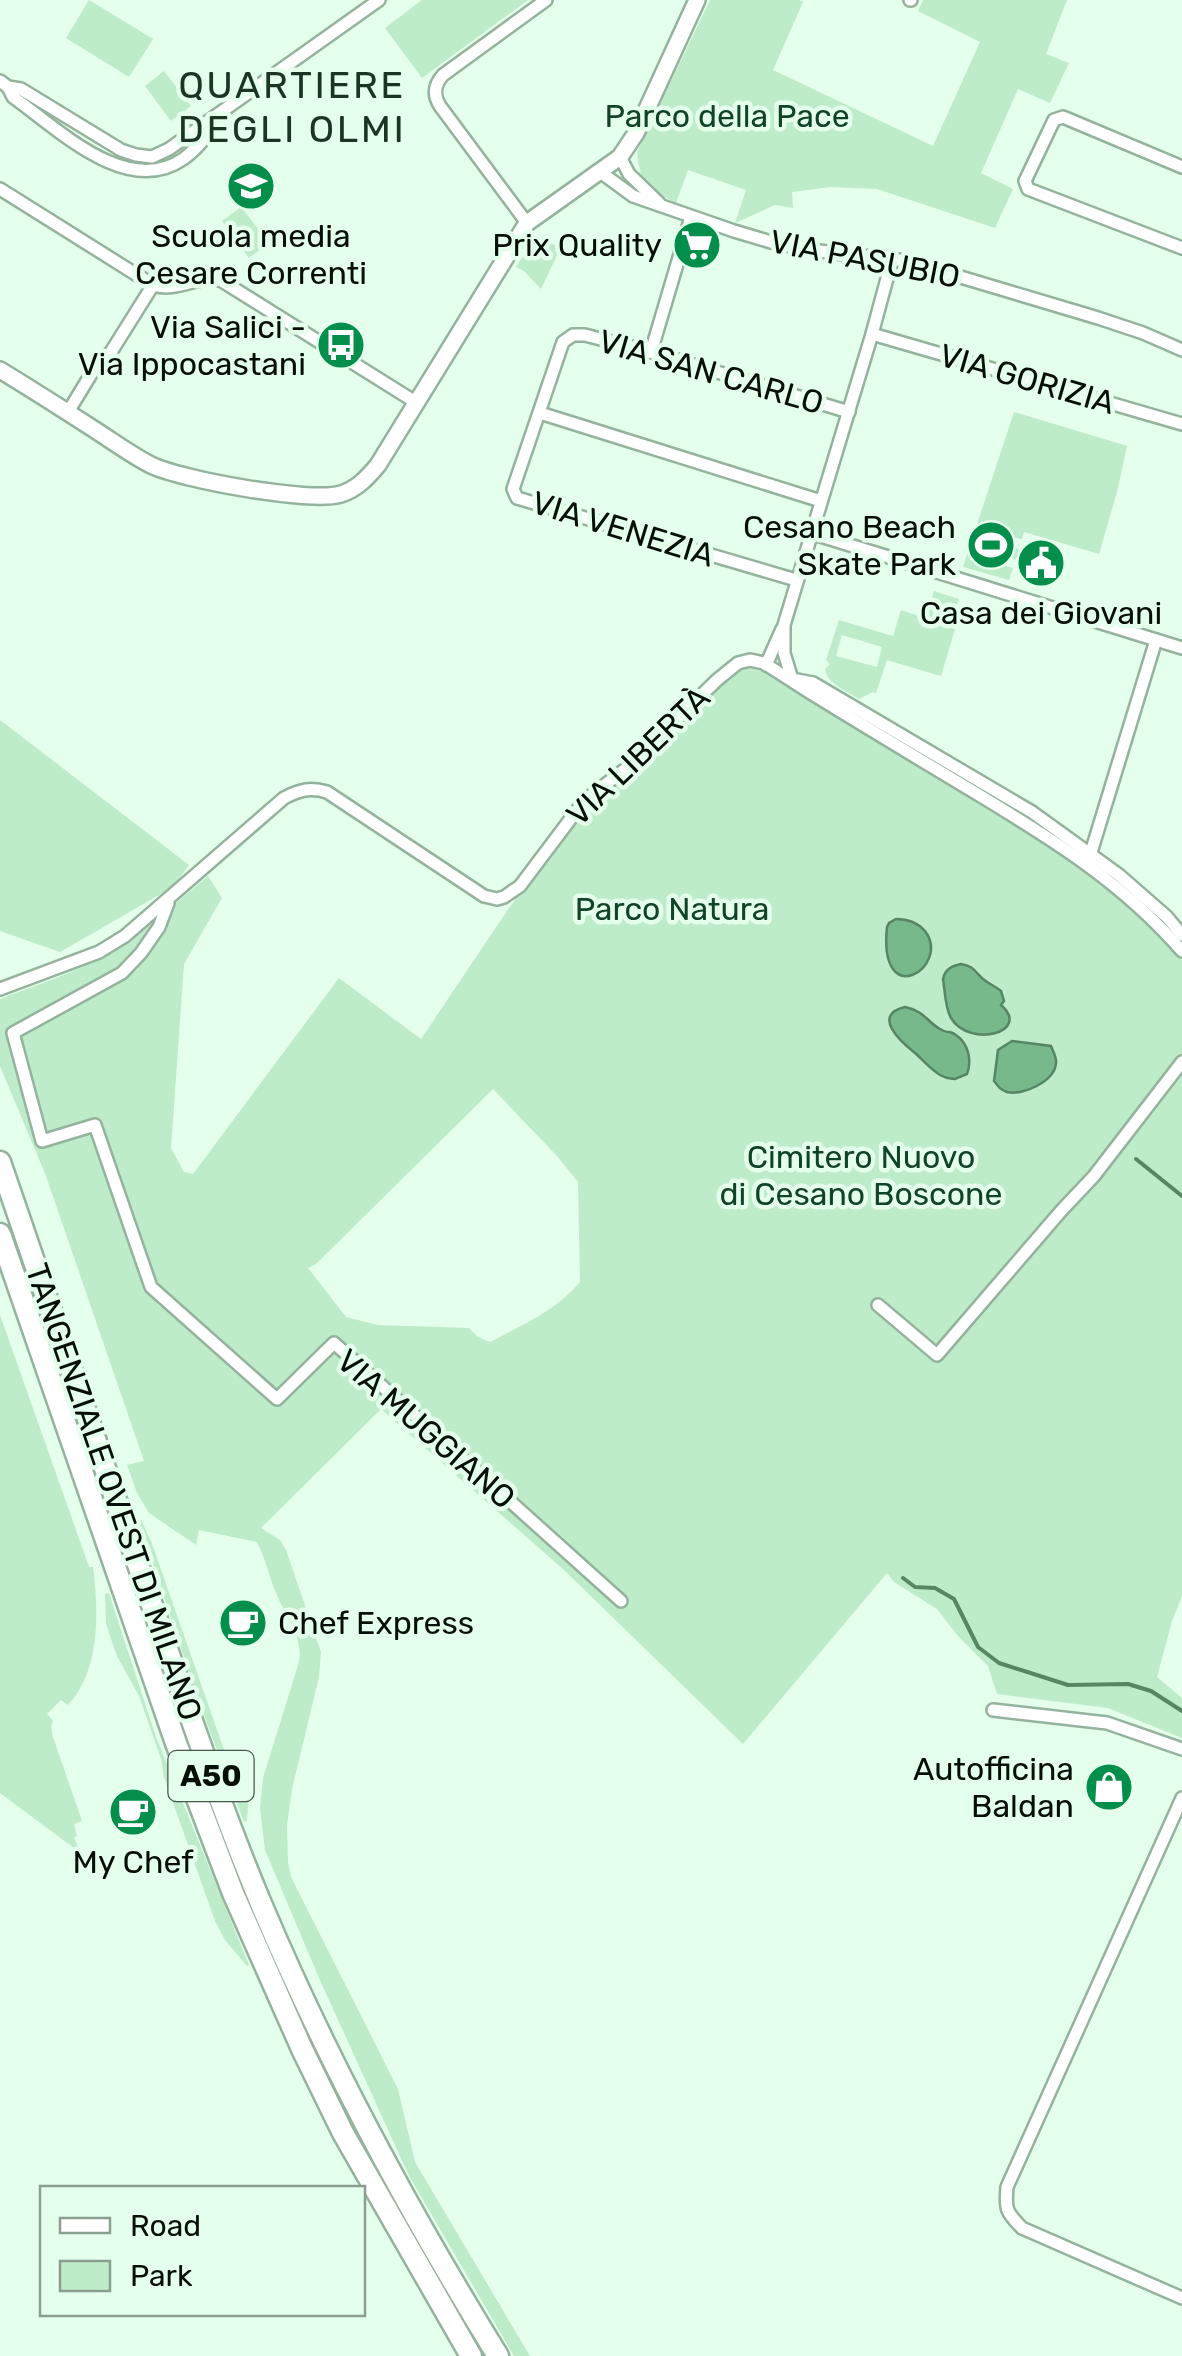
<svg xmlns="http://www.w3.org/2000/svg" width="1182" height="2356" font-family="Rubik,sans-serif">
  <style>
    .green { fill: #beebca; fill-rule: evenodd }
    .water { fill: #78b98c; stroke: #568664; stroke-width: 2.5 }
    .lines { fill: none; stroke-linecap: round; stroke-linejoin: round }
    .stream { stroke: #568664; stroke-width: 4 }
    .street-casing { stroke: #94b39c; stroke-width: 16 }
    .secondary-casing { stroke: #94b39c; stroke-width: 20 }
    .highway-casing { stroke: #94b39c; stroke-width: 25 }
    .street { stroke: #fff; stroke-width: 11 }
    .secondary { stroke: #fff; stroke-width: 15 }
    .highway { stroke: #fff; stroke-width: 20 }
    .labels { text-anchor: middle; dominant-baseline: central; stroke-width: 9; stroke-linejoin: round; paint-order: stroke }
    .shield { fill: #e4ffeb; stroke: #48574b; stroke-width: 2.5 }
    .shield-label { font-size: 30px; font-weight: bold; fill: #050f07 }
    .park-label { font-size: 32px; fill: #114325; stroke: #e4ffeb }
    .poi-label { font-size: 32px; fill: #050f07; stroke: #e4ffeb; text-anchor: end }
    .street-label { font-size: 32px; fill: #050f07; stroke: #e4ffeb }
    .quarter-label { font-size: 38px; letter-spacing: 2.5px; fill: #1a3623; stroke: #e4ffeb }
  </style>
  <rect width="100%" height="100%" fill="#e4ffeb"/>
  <g class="green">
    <polygon points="89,0 153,39 129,77 66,38"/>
    <polygon points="422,0 528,0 422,78 385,28"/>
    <path d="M710 0H799L803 2 773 70 933 146 980 42 918 11 923 0H1067L1046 54 1069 63 1050 103 1018 89 981 173 1013 189 995 228 877 189 831 187 792 192 793 208 775 205 735 223 746 190 688 170 676 203C647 187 641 187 637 152Z"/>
    <polygon points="164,71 191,106 171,121 145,86"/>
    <polygon points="241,207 269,243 249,258 222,221"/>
    <polygon points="534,237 561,247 541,289 524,271 516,267"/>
    <polygon points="1014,412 1127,446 1117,492 1099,554 1024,532 1022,539 1011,537 1008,545 1019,549 1016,559 1005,556 1003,565 1013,568 1009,580 963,567"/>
    <path d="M934 591 959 599 950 627 955 629 941 676 887 660 876 693 873 692 859 699C847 691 827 684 825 669L830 664 826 660 839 620 893 636 901 610 925 618ZM842 635 882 647 877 667 836 656Z"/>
    <path d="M750 666 780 677 1086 867 1145 919 1182 960V1596L1172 1621 1157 1677 1182 1698V1738L1108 1708 997 1694 988 1666 958 1636 937 1609 894 1582 887 1573 743 1744 564 1570 381 1409 261 1528 280 1540 286 1550 321 1652 319 1677 292 1789 287 1825 288 1862 291 1877 398 2089 415 2162 530 2356H514L409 2176 319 1978 265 1850 260 1808 263 1778 299 1662C304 1638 285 1616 277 1595 269 1578 266 1559 257 1542L199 1530 196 1545 149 1513 137 1493 127 1465 144 1461 46 1176 0 1066V999C44 982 90 968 128 941 156 922 181 898 208 876L222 898 184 964 171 1148 184 1172 193 1174 339 978 421 1039 509 908 577 816 735 670ZM961 964 969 965 978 971 1009 1017 1007 1026 1003 1031 957 1025C940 1005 953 986 961 964ZM905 1007C925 1011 926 1021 939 1029 941 1031 944 1030 947 1031 963 1036 967 1047 971 1063L937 1073 902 1043ZM1034 1044H1044L1045 1079 1021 1092 994 1081 996 1057ZM493 1089 557 1156 578 1182 580 1282C557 1310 522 1325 490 1342L478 1337 469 1328 378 1325 346 1317 308 1268 316 1264Z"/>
    <polygon points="0,720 189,865 173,887 60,952 0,931"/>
    <path d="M0 1315 82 1547 89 1567H93C99 1612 100 1671 68 1705L61 1700 47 1714 53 1721 51 1727 53 1737 82 1821 74 1824 77 1836 74 1837 78 1847 74 1848 0 1793Z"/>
    <polygon points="141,1520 151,1541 223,1747 245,1788 248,1803 247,1821 244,1822 199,1702 146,1543 139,1521"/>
    <polygon points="109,1593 156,1737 249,1965 247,1966 225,1940 215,1921 164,1777 161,1759 139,1696 117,1656 111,1639 106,1623 105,1594"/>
  </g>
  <g class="water">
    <path d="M896 919C907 919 917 922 925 931 952 967 878 1013 887 927L889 923Z"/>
    <path d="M961 964C974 966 975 972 983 979 989 984 995 986 1001 991L1004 1001 1001 1005C1032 1032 970 1049 951 1018 945 1008 945 991 943 979 945 969 952 966 961 964Z"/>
    <path d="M905 1007C925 1011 927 1022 940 1029 951 1035 947 1029 956 1035 969 1044 972 1061 967 1074L955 1079C947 1078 947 1079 940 1075 930 1069 923 1060 915 1053 901 1042 871 1015 905 1007Z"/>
    <path d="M1012 1041 1051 1046C1053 1051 1057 1058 1056 1063 1055 1081 1023 1096 1007 1092 999 1089 999 1087 994 1081L998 1050Z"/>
  </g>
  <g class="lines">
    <g class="stream">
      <polyline points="1136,1159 1182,1196"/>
      <polyline points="903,1578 915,1587 935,1588 954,1599 978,1647 999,1663 1068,1685 1128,1684 1151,1691 1182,1711"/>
    </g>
    <g class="street-casing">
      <g id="street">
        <polyline points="910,0 911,0"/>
        <polyline points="0,81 8,87 21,89 121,150 136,155 152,157 169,149 379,0"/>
        <path d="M8 87 13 97C58 129 127 198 183 159 198 149 209 132 220 119"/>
        <polyline points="620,157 629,174 659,203"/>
        <polyline points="1182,167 1063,117 1054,120 1025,181 1028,189 1182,248"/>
        <polyline points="599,171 633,196 734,231 771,242 810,250 907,261 1098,318 1143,333 1182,350"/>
        <path d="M0 189 153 285C179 293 199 273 222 281L417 403"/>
        <path d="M527 223 440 106C433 95 434 85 443 75L546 0"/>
        <polyline points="892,260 872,334 784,625 784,653 792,679 813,683 1032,812 1119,875 1167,917 1182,935"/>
        <polyline points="872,334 1182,424"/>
        <polyline points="651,352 691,217"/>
        <polyline points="68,412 93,371 111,352 153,285"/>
        <polyline points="540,413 821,501"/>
        <polyline points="811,533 1182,648"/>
        <polyline points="796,580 517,498 513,489 563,342 573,335 585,335 651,352 849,412"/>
        <polyline points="766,665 782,629"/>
        <polyline points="1089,859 1156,640"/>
        <polyline points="168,903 159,927 141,953 122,973 13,1033 42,1141 95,1125 151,1287 277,1399 334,1343 621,1601"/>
        <path d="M0 989 99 952 125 936 284 798C299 790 310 787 327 792L484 896 497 899 504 897 520 886 584 801 628 767 717 680 738 663 750 660 764 663 809 692C864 726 919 759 974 792 1052 839 1122 882 1182 951"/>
        <polyline points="878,1305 937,1355 1061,1211 1094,1176 1182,1062"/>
        <polyline points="993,1710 1107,1723 1182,1749"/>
        <path d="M1182 1798 1007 2187C1005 2209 1006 2212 1022 2228L1182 2298"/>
      </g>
    </g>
    <g class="secondary-casing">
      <path id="secondary" d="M0 370C31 389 61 408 92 428 111 440 131 455 151 465 182 480 311 503 341 494 357 489 367 478 378 465L527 223 620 157 636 133 697 0"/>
    </g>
    <g class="highway-casing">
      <g id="highway">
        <path d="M0 1162C53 1313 103 1464 155 1614 189 1712 222 1811 262 1906 328 2062 409 2212 498 2356"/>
        <polyline points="0,1234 176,1743 233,1893 302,2049 343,2133 471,2356"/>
      </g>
    </g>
    <use href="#street" class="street"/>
    <use href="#secondary" class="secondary"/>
    <use href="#highway" class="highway"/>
  </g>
  <defs>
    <g id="school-disc" transform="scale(2.5)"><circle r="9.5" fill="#048e4c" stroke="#e4ffeb"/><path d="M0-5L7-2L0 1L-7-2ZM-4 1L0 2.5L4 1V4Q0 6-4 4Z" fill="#fff"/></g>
    <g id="supermarket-disc" transform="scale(2.5)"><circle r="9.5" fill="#048e4c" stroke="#e4ffeb"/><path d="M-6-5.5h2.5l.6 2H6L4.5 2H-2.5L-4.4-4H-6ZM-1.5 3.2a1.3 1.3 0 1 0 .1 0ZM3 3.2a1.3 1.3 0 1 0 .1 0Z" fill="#fff"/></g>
    <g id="bus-disc" transform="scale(2.5)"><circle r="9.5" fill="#048e4c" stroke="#e4ffeb"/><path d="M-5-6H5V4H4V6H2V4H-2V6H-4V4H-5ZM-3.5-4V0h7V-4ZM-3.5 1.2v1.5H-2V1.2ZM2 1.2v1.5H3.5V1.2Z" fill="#fff"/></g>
    <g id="stadium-disc" transform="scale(2.5)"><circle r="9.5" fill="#048e4c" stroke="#e4ffeb"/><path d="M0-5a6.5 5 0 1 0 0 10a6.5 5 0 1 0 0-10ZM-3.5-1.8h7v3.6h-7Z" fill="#fff"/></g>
    <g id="civic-disc" transform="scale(2.5)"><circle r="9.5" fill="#048e4c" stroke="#e4ffeb"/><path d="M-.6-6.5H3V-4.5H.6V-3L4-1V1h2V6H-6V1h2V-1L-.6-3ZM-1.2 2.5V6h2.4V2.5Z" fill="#fff"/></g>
    <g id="cafe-disc" transform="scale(2.5)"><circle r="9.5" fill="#048e4c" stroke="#e4ffeb"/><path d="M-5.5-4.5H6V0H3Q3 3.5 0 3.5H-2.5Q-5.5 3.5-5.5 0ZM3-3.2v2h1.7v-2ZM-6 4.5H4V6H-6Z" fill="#fff"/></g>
    <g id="shop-disc" transform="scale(2.5)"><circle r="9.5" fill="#048e4c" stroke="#e4ffeb"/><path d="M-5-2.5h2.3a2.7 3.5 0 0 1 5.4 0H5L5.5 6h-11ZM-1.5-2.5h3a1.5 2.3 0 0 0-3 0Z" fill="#fff"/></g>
  </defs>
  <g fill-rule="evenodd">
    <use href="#school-disc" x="251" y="186"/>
    <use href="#supermarket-disc" x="697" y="245"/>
    <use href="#bus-disc" x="341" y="345"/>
    <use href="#stadium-disc" x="991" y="545"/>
    <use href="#civic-disc" x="1041" y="563"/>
    <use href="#cafe-disc" x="243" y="1623"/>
    <use href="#shop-disc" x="1109" y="1787"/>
    <use href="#cafe-disc" x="133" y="1812"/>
  </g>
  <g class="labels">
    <rect class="shield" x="168.5" y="1751" width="85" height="50" rx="8"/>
    <g class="shield-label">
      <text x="211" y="1776">A50</text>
    </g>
    <g class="park-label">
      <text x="727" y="116">Parco della Pace</text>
      <text x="672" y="909">Parco Natura</text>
      <text x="861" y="1157">Cimitero Nuovo<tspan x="861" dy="37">di Cesano Boscone</tspan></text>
    </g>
    <g class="poi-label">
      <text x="251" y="236" text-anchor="middle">Scuola media<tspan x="251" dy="37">Cesare Correnti</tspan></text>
      <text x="662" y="245">Prix Quality</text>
      <text x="306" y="327">Via Salici -<tspan x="306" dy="37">Via Ippocastani</tspan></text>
      <text x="956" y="527">Cesano Beach<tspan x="956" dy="37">Skate Park</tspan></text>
      <text x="1041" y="613" text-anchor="middle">Casa dei Giovani</text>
      <text x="278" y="1623" text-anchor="start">Chef Express</text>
      <text x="1074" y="1769">Autofficina<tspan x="1074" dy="37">Baldan</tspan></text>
      <text x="133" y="1862" text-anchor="middle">My Chef</text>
    </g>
    <g class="street-label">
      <text transform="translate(865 259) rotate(11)">VIA PASUBIO</text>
      <text transform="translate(711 372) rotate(16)">VIA SAN CARLO</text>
      <text transform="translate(1027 379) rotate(16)">VIA GORIZIA</text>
      <text transform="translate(623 529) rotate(17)">VIA VENEZIA</text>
      <text transform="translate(638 756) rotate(-44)">VIA LIBERTÀ</text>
      <text transform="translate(426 1429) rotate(41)">VIA MUGGIANO</text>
      <text transform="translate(114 1492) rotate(71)">TANGENZIALE OVEST DI MILANO</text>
    </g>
    <g class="quarter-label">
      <text x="292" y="85">QUARTIERE<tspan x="292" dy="44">DEGLI OLMI</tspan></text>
    </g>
  </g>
  <rect x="40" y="2186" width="325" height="130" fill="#e4ffeb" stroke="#8b9f90" stroke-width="2.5"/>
  <rect x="60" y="2218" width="50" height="15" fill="#ffffff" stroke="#8b9f90" stroke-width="2.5"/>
  <text x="130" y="2236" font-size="30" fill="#050f07">Road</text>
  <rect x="60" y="2261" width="50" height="30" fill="#beebca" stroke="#8b9f90" stroke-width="2.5"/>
  <text x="130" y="2286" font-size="30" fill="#050f07">Park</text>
</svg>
